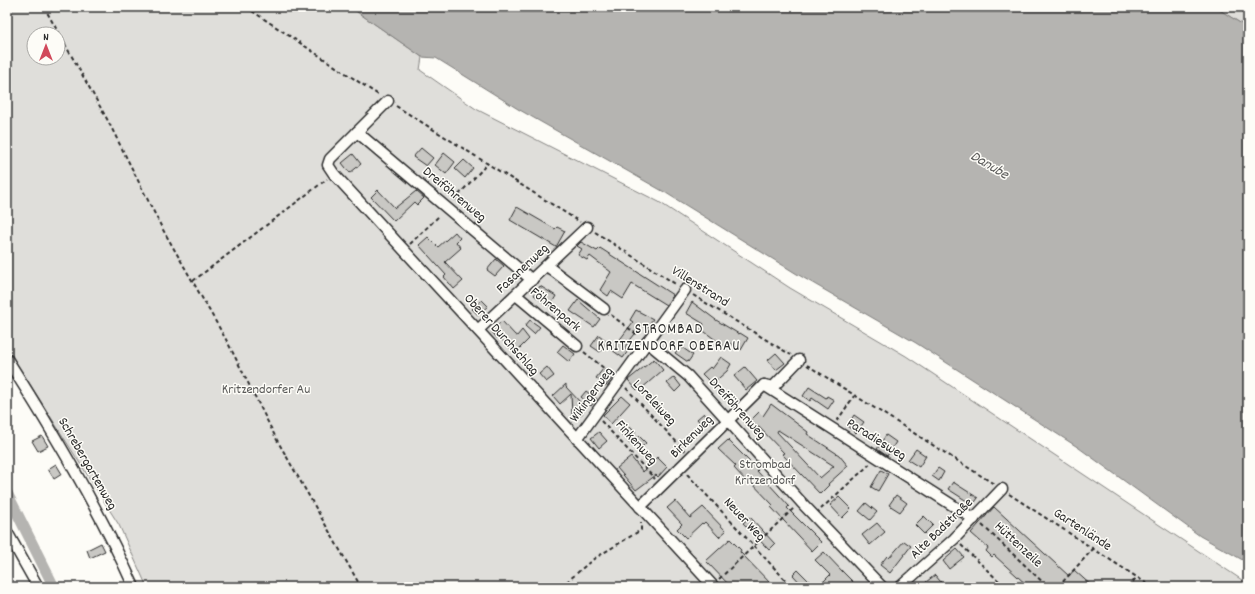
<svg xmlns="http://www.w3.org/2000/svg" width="1255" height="594" font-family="Dekko,sans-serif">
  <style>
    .green { fill: #dfdeda; stroke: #858482; fill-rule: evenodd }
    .water { fill: #b5b4b1; stroke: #7e7d7b }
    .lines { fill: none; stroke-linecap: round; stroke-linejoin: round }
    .canal { stroke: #b5b4b1; stroke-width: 11 }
    .building { fill: #c9c8c4; stroke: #2b2b2b; fill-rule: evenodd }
    .minor-casing { stroke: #2b2b2b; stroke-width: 13 }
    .path { stroke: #2b2b2b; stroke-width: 2; stroke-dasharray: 4 3; stroke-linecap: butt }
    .minor { stroke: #fdfcf7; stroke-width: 10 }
    .labels { text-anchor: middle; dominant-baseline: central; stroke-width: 3; stroke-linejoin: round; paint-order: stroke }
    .street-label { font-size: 14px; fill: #2b2b2b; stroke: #fdfcf7 }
    .park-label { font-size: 14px; fill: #585857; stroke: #fdfcf7 }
    .water-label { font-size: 15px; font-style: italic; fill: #5b5b5a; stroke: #fdfcf7 }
    .neighbourhood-label { font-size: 15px; letter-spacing: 1px; fill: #2b2b2b; stroke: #fdfcf7 }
  </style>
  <rect width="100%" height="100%" fill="#fdfcf7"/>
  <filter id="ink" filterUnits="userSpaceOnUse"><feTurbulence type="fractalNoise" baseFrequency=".025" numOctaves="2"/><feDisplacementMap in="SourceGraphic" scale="8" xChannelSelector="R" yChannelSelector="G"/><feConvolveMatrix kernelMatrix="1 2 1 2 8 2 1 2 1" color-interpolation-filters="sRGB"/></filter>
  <g filter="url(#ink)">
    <g class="green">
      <path d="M7 7H350L422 57 420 70 476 109 659 202 790 288 906 356 1248 584V587H1160L1149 585 1151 587H147L119 525 7 348ZM34 34H58V58H34Z"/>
      <polygon points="1215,7 1248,7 1248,28"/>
    </g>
    <polygon class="water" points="350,7 1215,7 1248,28 1248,563 1200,536 1079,448 916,343 797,274 666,193 518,109 436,58 422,57"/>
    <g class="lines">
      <polyline class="canal" points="7,493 54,587"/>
    </g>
    <g class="building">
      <polygon points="421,148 433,158 426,166 413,157"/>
      <polygon points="444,153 455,162 446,174 435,165"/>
      <polygon points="353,154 361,164 350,173 342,163"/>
      <polygon points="464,160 473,168 465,178 455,169"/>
      <polygon points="378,190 395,208 416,191 424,198 417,205 414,202 394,221 371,197"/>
      <polygon points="517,207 555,229 557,227 565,231 556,247 510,220"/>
      <polygon points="455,232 460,238 456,242 461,248 445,262 463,281 454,289 444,277 446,275 419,245 428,237 438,247"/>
      <polygon points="581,242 597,251 600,248 673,295 666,305 632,284 623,299 611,291 608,296 600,290 611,272 590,256 587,260 578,255 582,249 577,246"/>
      <polygon points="496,259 504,266 495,276 487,270"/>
      <polygon points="540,286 556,296 550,306 534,295"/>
      <polygon points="482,300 488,306 478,315 472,309"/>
      <polygon points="578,300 600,319 594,327 570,311"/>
      <polygon points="692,302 716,320 739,334 740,333 748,338 741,350 728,342 725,347 701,329 704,324 686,313"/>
      <polygon points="636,310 653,319 647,328 642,325 624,348 628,351 623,358 612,350 633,322 630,320"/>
      <polygon points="530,320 540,327 534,334 525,326"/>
      <polygon points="502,321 515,335 517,336 522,330 529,339 515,353 499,337 497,338 491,331"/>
      <polygon points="599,335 608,342 600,352 591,346"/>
      <polygon points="563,345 575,354 569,362 557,352"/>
      <polygon points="680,346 693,355 688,362 675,353"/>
      <polygon points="776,353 785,363 776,370 768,360"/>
      <polygon points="721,357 731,364 727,371 712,384 702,374 710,367 712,369"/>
      <polygon points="654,359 663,370 641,389 640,387 637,390 628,380"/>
      <polygon points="547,367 554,376 546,382 539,374"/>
      <polygon points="745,367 757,381 746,390 734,376"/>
      <polygon points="603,369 613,377 606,386 596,378"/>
      <polygon points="674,377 681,386 675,392 667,383"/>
      <polygon points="566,384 566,387 581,403 582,414 572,415 571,394 560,404 553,396"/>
      <polygon points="809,387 826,398 827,396 834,400 828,409 812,398 810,401 803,396"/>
      <polygon points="586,391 597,399 591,406 581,397"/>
      <polygon points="622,396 630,403 611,424 603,415"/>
      <path d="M771 404 808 432 807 434 839 455 848 466 828 484 829 485 820 494 782 454 784 453 759 427 757 428 750 421 759 412 763 416ZM778 430 834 466 820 478 777 432Z"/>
      <polygon points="704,413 710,421 703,426 697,419"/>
      <polygon points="854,415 864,422 856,433 847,426"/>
      <polygon points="630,427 646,443 638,451 622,435"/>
      <polygon points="599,432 607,441 599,448 591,438"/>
      <polygon points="886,435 896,442 887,456 877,449"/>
      <polygon points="42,436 48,446 38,451 32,441"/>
      <polygon points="728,440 758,470 757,471 789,506 787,508 821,542 812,551 771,507 773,505 748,479 746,481 734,468 736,466 718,449"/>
      <polygon points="916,449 926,456 919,467 908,460"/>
      <polygon points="631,457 643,472 657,457 667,467 658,477 656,475 636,490 617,468"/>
      <polygon points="56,464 62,474 54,479 48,469"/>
      <polygon points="938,468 944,472 939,481 932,476"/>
      <polygon points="881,470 888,474 878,491 871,487"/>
      <polygon points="953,482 978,498 973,505 948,489"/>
      <polygon points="896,495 907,503 900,512 889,505"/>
      <polygon points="839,497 851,509 842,518 830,505"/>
      <polygon points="675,501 690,518 703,507 726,531 719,537 705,522 703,524 702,523 686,538 677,529 682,524 667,508"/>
      <polygon points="866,503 877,512 870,520 859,511"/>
      <polygon points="994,507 1069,576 1074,570 1093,587 1029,587 994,555 992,557 986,551 988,548 971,533"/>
      <polygon points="924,516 933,525 924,534 915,525"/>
      <polygon points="750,517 775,544 769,550 743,523"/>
      <polygon points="877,523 885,532 870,545 862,535"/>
      <polygon points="730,539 741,550 740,552 774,587 731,587 706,561"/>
      <polygon points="904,541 911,546 890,573 880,565 887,556 889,558"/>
      <polygon points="101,543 105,551 90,558 87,550"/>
      <polygon points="957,549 964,557 949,569 943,561"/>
      <polygon points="824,552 843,572 858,587 818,587 830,575 815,560"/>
      <polygon points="798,570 815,587 804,587 793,575"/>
      <polygon points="935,575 945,587 930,587 926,582"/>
    </g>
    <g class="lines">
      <g class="minor-casing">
        <g id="minor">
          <polyline points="388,101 330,159 328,165 334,174 714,587"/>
          <polyline points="357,132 532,280"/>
          <polyline points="547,266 604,309"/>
          <polyline points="516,295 577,346"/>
          <polyline points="478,330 587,227"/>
          <polyline points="647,342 688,376 801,502 882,587"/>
          <path d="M7 359C54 433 98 507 134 587"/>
          <polyline points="764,385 974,519"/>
          <polyline points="577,439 685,290"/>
          <polyline points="640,507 764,385 773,387 799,360"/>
          <polyline points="7,532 38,587"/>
          <polyline points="900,587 954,539 1002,489"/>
        </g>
      </g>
      <g class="path">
        <polyline points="44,7 107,119 162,228 228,343 277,440 361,587"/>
        <polyline points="246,7 380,96"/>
        <polyline points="396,106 580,222"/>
        <polyline points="454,200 488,163"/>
        <polyline points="595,232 677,285"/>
        <polyline points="410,244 440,215"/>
        <polyline points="193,281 327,179"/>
        <polyline points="693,295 791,355"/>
        <polyline points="611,315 639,336"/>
        <polyline points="584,352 611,374"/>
        <polyline points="807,365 994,484"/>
        <polyline points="626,388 685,451"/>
        <polyline points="601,421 655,479"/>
        <polyline points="837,421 854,396"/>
        <polyline points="687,474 792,587"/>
        <polyline points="1009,494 1152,587"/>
        <polyline points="821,509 870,464"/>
        <polyline points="982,525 1048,587"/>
        <polyline points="961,545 1005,587"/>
        <polyline points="719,579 794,508"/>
        <polyline points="561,587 592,560 641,530 641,522"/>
        <polyline points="1058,587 1093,549"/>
        <polyline points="1128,587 1137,577"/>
      </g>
      <use href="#minor" class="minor"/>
    </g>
  </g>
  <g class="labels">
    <g class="street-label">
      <text transform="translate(454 195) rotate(40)">Dreiföhrenweg</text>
      <text transform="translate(523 269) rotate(-43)">Fasanenweg</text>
      <text transform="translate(700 287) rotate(32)">Villenstrand</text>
      <text transform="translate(555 310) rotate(40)">Föhrenpark</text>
      <text transform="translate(501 335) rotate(48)">Oberer Durchschlag</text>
      <text transform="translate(592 395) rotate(-54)">Wikingerweg</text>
      <text transform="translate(654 403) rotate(47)">Loreleiweg</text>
      <text transform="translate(737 409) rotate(48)">Dreiföhrenweg</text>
      <text transform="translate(692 437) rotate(-45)">Birkenweg</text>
      <text transform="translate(876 440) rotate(32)">Paradiesweg</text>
      <text transform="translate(636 443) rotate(48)">Finkenweg</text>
      <text transform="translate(87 464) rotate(60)">Schrebergartenweg</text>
      <text transform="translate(744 520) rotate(47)">Neuer Weg</text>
      <text transform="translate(942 529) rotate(-44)">Alte Badstraße</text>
      <text transform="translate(1082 530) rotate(33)">Gartenlände</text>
      <text transform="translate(1018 545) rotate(43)">Hüttenzeile</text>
    </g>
    <g class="park-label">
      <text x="266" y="390">Kritzendorfer Au</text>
      <text x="765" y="465">Strombad<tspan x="765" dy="16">Kritzendorf</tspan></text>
    </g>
    <g class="water-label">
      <text transform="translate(989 166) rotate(31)">Danube</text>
    </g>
    <g class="neighbourhood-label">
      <text x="669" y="330">STROMBAD<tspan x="669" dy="17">KRITZENDORF OBERAU</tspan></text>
    </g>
  </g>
  <rect width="1255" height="594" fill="none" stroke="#fdfcf7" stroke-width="24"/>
  <rect x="12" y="12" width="1231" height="570" fill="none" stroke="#2b2b2b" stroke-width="1.5" filter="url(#ink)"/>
  <g transform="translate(46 46)"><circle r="19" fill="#fdfcf7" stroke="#a9a8a5"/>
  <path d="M0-3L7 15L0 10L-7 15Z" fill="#d1495b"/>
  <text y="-6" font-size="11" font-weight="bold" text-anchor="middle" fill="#2b2b2b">N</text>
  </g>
</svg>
